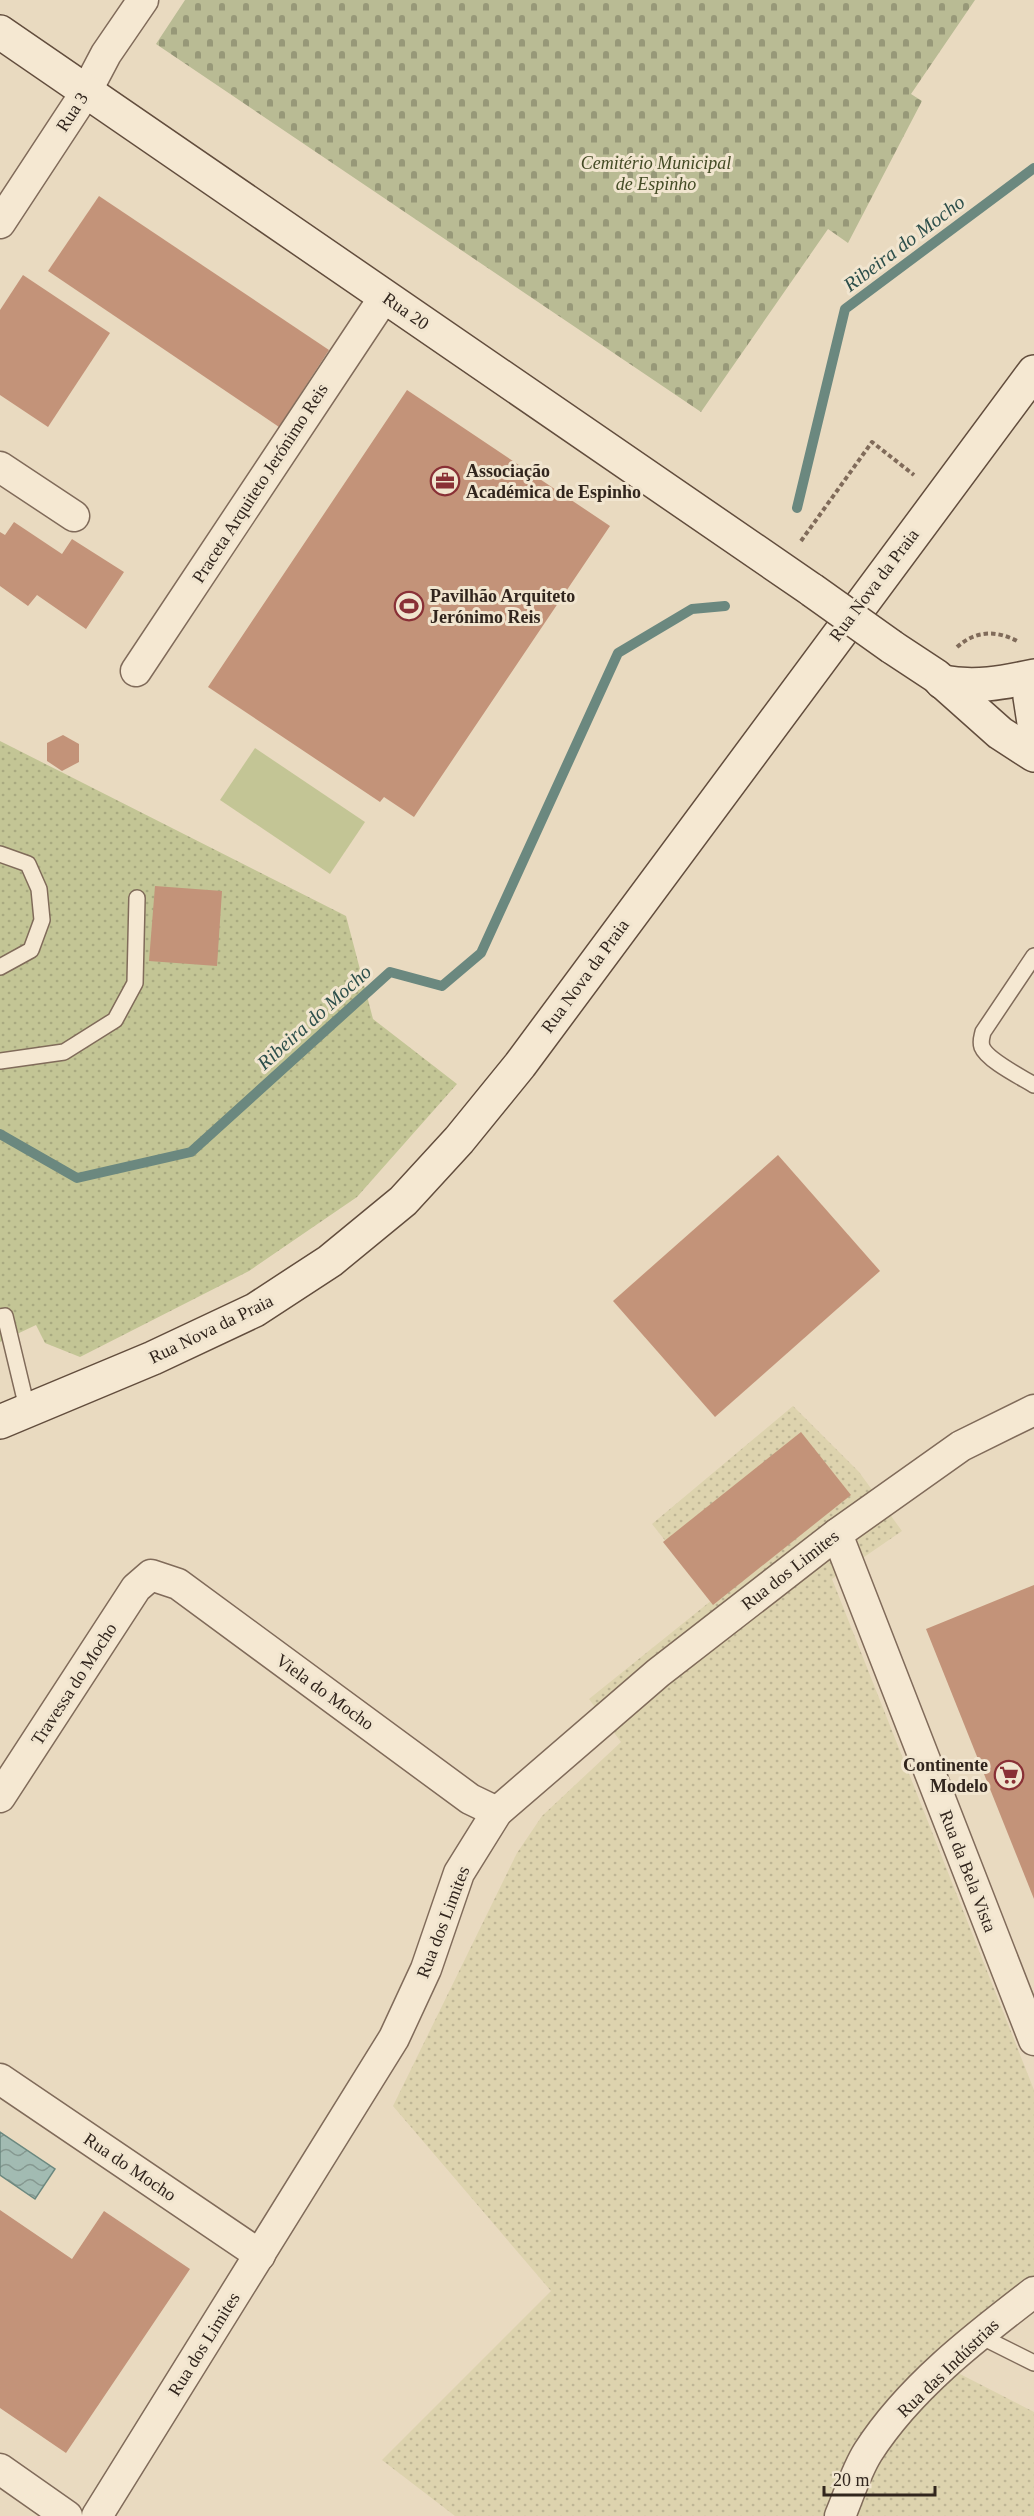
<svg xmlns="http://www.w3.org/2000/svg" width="1034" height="2516" font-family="Georgia,serif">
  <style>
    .farmland { fill: url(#farmland-dots) }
    .grass { fill: #c3c595 }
    .cemetery { fill: url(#cemetery-stones) }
    .park { fill: url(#park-dots) }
    .water { fill: url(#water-waves); stroke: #6b887f; stroke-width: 1.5 }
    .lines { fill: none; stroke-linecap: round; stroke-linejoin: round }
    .stream { stroke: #6b887f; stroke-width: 10 }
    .building { fill: #c39379 }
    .lane-casing { stroke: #806b5a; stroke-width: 18 }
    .street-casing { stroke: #806b5a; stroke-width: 33 }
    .secondary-casing { stroke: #624d3d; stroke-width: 36 }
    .path { stroke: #806b5a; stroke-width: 4; stroke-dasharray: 4.5 3; stroke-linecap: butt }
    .lane { stroke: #f5e8d2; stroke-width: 15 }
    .street { stroke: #f5e8d2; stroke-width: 30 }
    .secondary { stroke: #f5e8d2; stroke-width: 33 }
    .secondary-bridge-casing { stroke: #624d3d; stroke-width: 36; stroke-linecap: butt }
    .secondary-bridge { stroke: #f5e8d2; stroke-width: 33 }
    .labels { text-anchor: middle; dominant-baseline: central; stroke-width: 6; stroke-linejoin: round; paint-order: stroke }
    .street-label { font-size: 18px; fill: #31251d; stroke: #f1e5cf }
    .park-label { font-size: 18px; font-style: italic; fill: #444b25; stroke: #f1e5cf }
    .poi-label { font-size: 18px; font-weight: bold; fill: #31251d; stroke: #f1e5cf; text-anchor: start }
    .water-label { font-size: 20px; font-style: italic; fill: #2d4f4b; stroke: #f1e5cf }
  </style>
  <defs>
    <pattern id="farmland-dots" width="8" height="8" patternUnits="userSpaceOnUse" patternTransform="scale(1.5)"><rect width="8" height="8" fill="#ddd3ae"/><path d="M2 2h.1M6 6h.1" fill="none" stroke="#beb595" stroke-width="1.8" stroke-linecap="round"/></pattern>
    <pattern id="cemetery-stones" width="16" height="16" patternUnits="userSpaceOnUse" patternTransform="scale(1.5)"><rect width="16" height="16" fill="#b9bb94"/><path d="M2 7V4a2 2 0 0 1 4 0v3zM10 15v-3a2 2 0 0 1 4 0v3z" fill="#979878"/></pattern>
    <pattern id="park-dots" width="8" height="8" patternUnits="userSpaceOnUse" patternTransform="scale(1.5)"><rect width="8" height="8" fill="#c3c595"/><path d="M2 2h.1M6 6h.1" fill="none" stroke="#a8a980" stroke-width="1.8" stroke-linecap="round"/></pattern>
    <pattern id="water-waves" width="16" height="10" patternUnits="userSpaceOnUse" patternTransform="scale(1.5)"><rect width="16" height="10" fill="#a2bbb2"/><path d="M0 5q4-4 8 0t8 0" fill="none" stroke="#859890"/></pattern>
  </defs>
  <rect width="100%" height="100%" fill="#e9dac0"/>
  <polygon class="farmland" points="793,1406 859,1472 902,1531 832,1579 1034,2090 1034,2280 955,2363 960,2374 1034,2412 1034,2516 455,2516 382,2460 551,2291 393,2106 517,1853 542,1816 621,1742 589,1699 712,1600 652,1524"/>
  <polygon class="grass" points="255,748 365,822 330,874 220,800"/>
  <polygon class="cemetery" points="185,0 975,0 911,94 922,101 848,243 828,229 701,412 156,44"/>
  <polygon class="park" points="0,741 346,916 373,1019 457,1084 357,1197 249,1271 80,1357 45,1343 36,1325 0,1342"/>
  <polygon class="water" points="0,2132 55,2169 35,2199 0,2175"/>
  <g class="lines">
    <g class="stream">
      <polyline points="797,508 845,309 1034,168"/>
      <polyline points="0,1134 77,1178 191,1152 390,972 442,986 481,953 618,653 692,609 725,606"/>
    </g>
  </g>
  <g class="building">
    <polygon points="99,196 329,350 279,427 48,271"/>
    <polygon points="23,275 110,333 48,427 0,395 0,310"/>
    <polygon points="407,390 610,526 414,817 384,797 380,802 208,687"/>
    <polygon points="14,522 62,554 72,539 124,572 86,629 37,595 28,606 0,586 0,532 5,535"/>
    <polygon points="63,735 79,744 79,762 62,771 47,761 47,743"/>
    <polygon points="155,886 222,891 217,966 149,961"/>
    <polygon points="778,1155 880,1271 715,1417 613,1301"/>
    <polygon points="801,1432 851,1495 713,1605 663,1542"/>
    <polygon points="1034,1585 1034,1899 926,1629"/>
    <polygon points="0,2210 72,2259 104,2211 190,2269 66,2453 0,2408"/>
  </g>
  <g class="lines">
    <g class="lane-casing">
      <g id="lane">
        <polyline points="0,854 28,864 39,889 42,920 31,950 0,967"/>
        <path d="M1034 956 983 1032C982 1037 980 1041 982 1047 987 1060 1021 1077 1034 1085"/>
        <polyline points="0,1061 64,1052 115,1020 135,983 137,898"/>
        <polyline points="0,1317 5,1316 28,1412"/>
        <polyline points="978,2335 1034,2363"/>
      </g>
    </g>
    <g class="street-casing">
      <g id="street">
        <polyline points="0,223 86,92 106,54 143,0"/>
        <polyline points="0,467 74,516"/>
        <polyline points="136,671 385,296"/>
        <polyline points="837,1534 1034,2040"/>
        <polyline points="0,1797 136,1588 151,1575 178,1584 470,1799 497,1812"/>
        <polyline points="0,2079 260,2255"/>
        <polyline points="0,2469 67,2516"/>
        <polyline points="97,2516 394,2038 426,1969 459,1873 497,1812 658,1673 837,1534 961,1446 1034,1410"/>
        <path d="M840 2516C849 2495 856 2471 868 2452 909 2388 974 2338 1034 2292"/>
      </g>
    </g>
    <g class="secondary-casing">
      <g id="secondary">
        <polyline points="0,32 812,590"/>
        <polyline points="892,647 936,676 1000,733 1034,755"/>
        <path d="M942 682C975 688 1002 683 1034 676"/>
        <polyline points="1034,687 1030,697 1034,723"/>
        <polyline points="0,1422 153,1358 255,1310 330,1261 403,1201 459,1140 520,1065 1034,372"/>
      </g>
    </g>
    <g class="path">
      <polyline points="801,541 872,442 914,475"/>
      <path d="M957 647C976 630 997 630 1019 642"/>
    </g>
    <use href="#lane" class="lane"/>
    <use href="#street" class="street"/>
    <use href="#secondary" class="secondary"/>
    <g class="secondary-bridge-casing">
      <polyline id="secondary-bridge" points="812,590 892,647"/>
    </g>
    <use href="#secondary-bridge" class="secondary-bridge"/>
  </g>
  <defs>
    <g id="office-ring" transform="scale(1.5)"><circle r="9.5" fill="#f1e5cf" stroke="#893036" stroke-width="1.5"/><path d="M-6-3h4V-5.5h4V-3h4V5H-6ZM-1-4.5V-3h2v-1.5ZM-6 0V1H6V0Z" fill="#893036"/></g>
    <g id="stadium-ring" transform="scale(1.5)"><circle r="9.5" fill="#f1e5cf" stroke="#893036" stroke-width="1.5"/><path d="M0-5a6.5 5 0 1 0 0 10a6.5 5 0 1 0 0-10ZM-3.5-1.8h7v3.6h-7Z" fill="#893036"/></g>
    <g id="supermarket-ring" transform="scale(1.5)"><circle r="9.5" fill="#f1e5cf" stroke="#893036" stroke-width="1.5"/><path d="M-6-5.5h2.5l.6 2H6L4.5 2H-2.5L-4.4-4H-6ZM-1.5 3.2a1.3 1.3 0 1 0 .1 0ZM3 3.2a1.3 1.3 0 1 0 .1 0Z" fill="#893036"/></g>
  </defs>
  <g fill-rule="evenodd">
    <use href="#office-ring" x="445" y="481"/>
    <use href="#stadium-ring" x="409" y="606"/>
    <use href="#supermarket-ring" x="1009" y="1775"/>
  </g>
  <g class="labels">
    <g class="street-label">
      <text transform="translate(72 112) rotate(-57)">Rua 3</text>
      <text transform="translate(406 311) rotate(35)">Rua 20</text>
      <text transform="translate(260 483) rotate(-57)">Praceta Arquiteto Jerónimo Reis</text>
      <text transform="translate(874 585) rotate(-53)">Rua Nova da Praia</text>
      <text transform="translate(585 976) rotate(-54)">Rua Nova da Praia</text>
      <text transform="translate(211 1329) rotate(-26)">Rua Nova da Praia</text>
      <text transform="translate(790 1570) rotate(-38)">Rua dos Limites</text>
      <text transform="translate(74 1684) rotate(-57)">Travessa do Mocho</text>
      <text transform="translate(325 1692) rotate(36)">Viela do Mocho</text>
      <text transform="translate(968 1871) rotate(69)">Rua da Bela Vista</text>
      <text transform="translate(443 1922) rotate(-69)">Rua dos Limites</text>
      <text transform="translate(130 2167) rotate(34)">Rua do Mocho</text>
      <text transform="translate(204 2344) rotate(-58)">Rua dos Limites</text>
      <text transform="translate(948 2368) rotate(-44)">Rua das Indústrias</text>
    </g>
    <g class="park-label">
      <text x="656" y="163">Cemitério Municipal<tspan x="656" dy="21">de Espinho</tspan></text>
    </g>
    <g class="poi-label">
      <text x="466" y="471">Associação<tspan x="466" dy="21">Académica de Espinho</tspan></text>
      <text x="430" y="596">Pavilhão Arquiteto<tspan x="430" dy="21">Jerónimo Reis</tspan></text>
      <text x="988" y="1765" text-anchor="end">Continente<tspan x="988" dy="21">Modelo</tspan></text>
    </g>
    <g class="water-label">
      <text transform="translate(904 243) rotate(-37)">Ribeira do Mocho</text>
      <text transform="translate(314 1017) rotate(-42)">Ribeira do Mocho</text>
    </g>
  </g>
  <path d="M824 2486v9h111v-9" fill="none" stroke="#31251d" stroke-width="3"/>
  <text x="833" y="2486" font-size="18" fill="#31251d" stroke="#f1e5cf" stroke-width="4.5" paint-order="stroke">20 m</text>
</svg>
